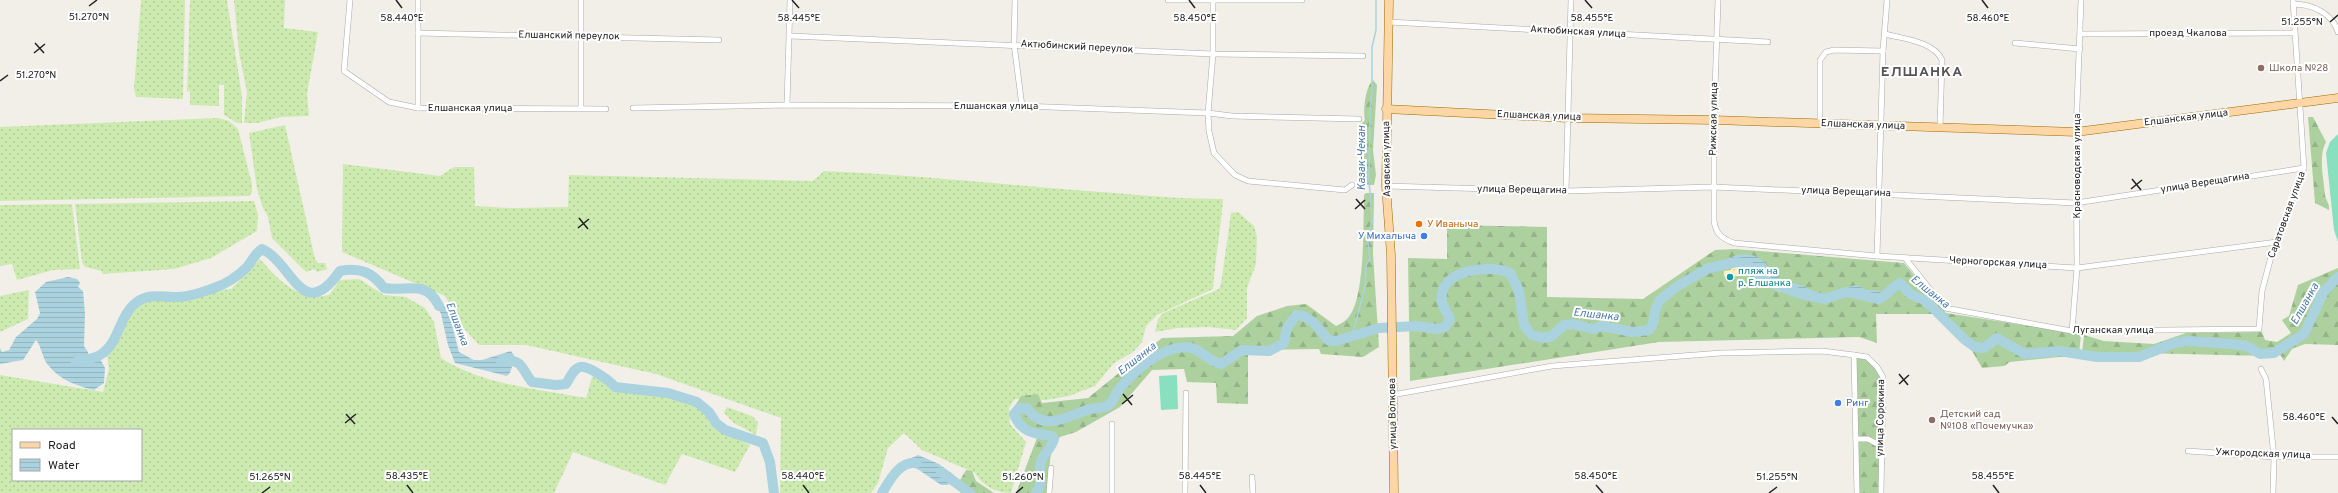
<svg xmlns="http://www.w3.org/2000/svg" width="2338" height="493" font-family="Overpass,sans-serif">
  <style>
    .grass { fill: url(#grass-dots); fill-rule: evenodd }
    .forest { fill: url(#forest-firs) }
    .sand { fill: url(#sand-dots) }
    .pitch { fill: #88e0be }
    .water { fill: url(#water-rules) }
    .lines { fill: none; stroke-linecap: round; stroke-linejoin: round }
    .stream { stroke: #aad3df; stroke-width: 1.5 }
    .river { stroke: #aad3df; stroke-width: 10 }
    .street-casing { stroke: #a9a9a9; stroke-width: 6 }
    .primary-casing { stroke: #a06b00; stroke-width: 9 }
    .street { stroke: #fff; stroke-width: 5 }
    .primary { stroke: #fcd6a4; stroke-width: 8 }
    .ticks { fill: none; stroke: #222; stroke-width: 1.5 }
    .education-dot { fill: #8d6e63; stroke: #fff; stroke-width: 1.5 }
    .food-dot { fill: #e8710a; stroke: #fff; stroke-width: 1.5 }
    .shop-dot { fill: #3f7fe0; stroke: #fff; stroke-width: 1.5 }
    .culture-dot { fill: #0f9aa8; stroke: #fff; stroke-width: 1.5 }
    .labels { text-anchor: middle; dominant-baseline: central; stroke-width: 4; stroke-linejoin: round; paint-order: stroke }
    .street-label { font-size: 10px; fill: #222; stroke: #fff }
    .education-label { font-size: 10px; fill: #785e54; stroke: #fff; text-anchor: start }
    .food-label { font-size: 10px; fill: #c56008; stroke: #fff; text-anchor: start }
    .shop-label { font-size: 10px; fill: #366cbe; stroke: #fff; text-anchor: end }
    .culture-label { font-size: 10px; fill: #0d838f; stroke: #fff; text-anchor: start }
    .water-label { font-size: 11px; font-style: italic; fill: #4a7aab; stroke: #fff }
    .district-label { font-size: 14px; font-weight: bold; letter-spacing: 1px; fill: #555; stroke: #fff }
    .ticks-label { font-size: 10px; text-anchor: middle; fill: #222; stroke: #fff; stroke-width: 4; stroke-linejoin: round; paint-order: stroke }
  </style>
  <defs>
    <pattern id="grass-dots" width="8" height="8" patternUnits="userSpaceOnUse"><rect width="8" height="8" fill="#cdebb0"/><path d="M2 2h.1M6 6h.1" fill="none" stroke="#b0c997" stroke-width="1.8" stroke-linecap="round"/></pattern>
    <pattern id="forest-firs" width="22" height="20" patternUnits="userSpaceOnUse"><rect width="22" height="20" fill="#add19e"/><path d="M5 1l3.5 6h-7zM16 11l3.5 6h-7z" fill="#95b388"/></pattern>
    <pattern id="sand-dots" width="8" height="8" patternUnits="userSpaceOnUse"><rect width="8" height="8" fill="#fff1ba"/><path d="M2 2h.1M6 6h.1" fill="none" stroke="#dacea0" stroke-width="1.8" stroke-linecap="round"/></pattern>
    <pattern id="water-rules" width="6" height="5" patternUnits="userSpaceOnUse"><rect width="6" height="5" fill="#aad3df"/><path d="M0 2.5h6" fill="none" stroke="#92b5bf"/></pattern>
  </defs>
  <rect width="100%" height="100%" fill="#f2efe9"/>
  <g class="grass">
    <polygon points="141,0 185,0 183,99 136,97 134,88"/>
    <polygon points="190,0 227,0 242,96 242,123 237,123 224,115 224,85 219,85 219,106 190,105 190,91 187,92"/>
    <polygon points="234,0 285,0 284,28 318,32 307,94 309,116 281,117 257,123 244,123 247,92 239,53"/>
    <polygon points="218,118 229,121 238,129 252,184 252,192 249,196 0,201 0,127"/>
    <polygon points="285,125 315,259 318,263 325,263 327,269 317,272 314,269 306,272 272,238 268,217 263,208 257,189 249,133"/>
    <path d="M343 164 440 176 454 167H474L475 206 511 208 568 207 569 175 813 181 824 171C921 175 1017 186 1114 193 1150 196 1186 199 1223 199 1221 229 1215 259 1213 289L1157 315 1146 326 1142 342 1133 352 1114 363 1095 386 1069 396 1046 400 1015 399 1009 408 1010 424 1026 442 1011 493C997 493 982 486 975 473L922 450 904 433 888 448 878 483 871 493H780L781 418 656 374 526 345H479L462 326 445 296 342 252Z"/>
    <polygon points="254,201 258,214 257,231 211,258 174,269 102,274 102,271 85,267 82,262 75,204"/>
    <polygon points="72,204 80,269 53,270 17,280 12,264 0,266 0,205"/>
    <polygon points="1238,212 1254,226 1257,237 1256,264 1247,288 1247,318 1236,330 1208,327 1178,328 1155,332 1158,319 1163,313 1219,289 1221,284 1231,213"/>
    <path d="M260 259C278 280 299 302 329 295L340 280 359 279 384 295 406 297 425 308 434 322 441 358C483 385 538 389 586 398L592 377 702 407 710 424 750 445 735 472 682 454 665 485 573 452 554 493H0V375L103 392 109 369 107 355 134 308 148 299 231 289ZM13 430H141V480H13Z"/>
    <polygon points="29,290 28,319 0,332 0,296"/>
    <polygon points="727,407 752,416 758,422 756,435 734,423 724,413"/>
  </g>
  <g class="forest">
    <path d="M1373 80 1377 85 1373 150 1376 175 1374 185 1360 184 1358 171 1364 161 1365 143 1360 145V126L1365 120C1363 110 1365 88 1373 80Z"/>
    <path d="M2308 117H2313L2326 142C2318 156 2324 180 2325 195 2326 201 2330 204 2329 210L2315 203Z"/>
    <path d="M1366 193H1374L1373 254 1379 347 1363 357 1321 354 1319 349 1248 350V404L1217 403 1216 383 1187 382 1184 369 1152 370 1120 407 1076 432 1060 437 1051 451 1047 493H1016L1037 438 1016 425 1013 410 1021 396 1038 394 1042 403 1088 398 1162 338 1233 336 1257 316 1287 306 1306 304 1336 326C1340 324 1344 322 1347 319 1366 301 1363 221 1364 195Z"/>
    <polygon points="1447,225 1547,227 1547,297 1643,299 1715,250 1735,249 1904,263 1946,313 2081,334 2079,355 2010,362 2004,366 1982,368 1971,349 1939,314 1876,314 1877,343 1859,337 1659,342 1410,381 1408,258 1447,259"/>
    <polygon points="2338,268 2338,345 2305,344 2292,349 2284,361 2278,351 2271,351 2266,356 2141,353 2100,359 2086,357 2086,354 2082,353 2084,335 2104,341 2154,344 2186,333 2262,332 2265,340 2277,342 2291,333 2282,320 2289,316 2298,285"/>
    <polygon points="1854,355 1867,357 1883,377 1881,493 1857,493"/>
    <polygon points="966,470 972,471 976,481 994,493 961,493 956,487"/>
  </g>
  <path class="sand" d="M1747 262C1754 266 1762 269 1768 274 1776 280 1771 287 1788 287L1789 290C1774 297 1769 282 1758 275L1747 274 1727 278 1724 276V271L1731 270 1732 264 1738 266Z"/>
  <g class="pitch">
    <polygon points="2338,134 2338,242 2334,230 2326,153 2330,142"/>
    <polygon points="1177,375 1178,409 1161,410 1159,376"/>
  </g>
  <g class="water">
    <path d="M1734 256C1765 249 1765 270 1785 282 1788 283 1790 282 1794 283 1803 285 1811 291 1820 293 1839 298 1842 286 1857 285L1866 290H1878L1884 295C1877 301 1866 298 1859 294L1834 298 1792 294 1788 287 1773 283 1768 274 1747 262 1738 266 1727 264 1729 258Z"/>
    <path d="M68 277 77 279 80 283 78 287 83 291 85 313 84 346 88 352 89 359 95 360 99 357 105 368 104 383 94 390C77 386 60 380 48 365 42 358 42 347 36 340L23 360 0 364V348L2 352 9 350 16 337 37 319 40 313 35 292 46 282Z"/>
    <polygon points="434,294 439,297 449,313 459,352 474,360 482,360 511,351 515,357 510,373 507,376 455,363 448,345 441,314 433,298"/>
    <polygon points="918,455 939,464 954,475 948,485 941,485 919,470 906,464 907,460"/>
  </g>
  <g class="lines">
    <polyline class="stream" points="1352,336 1365,287 1366,265 1370,259 1368,243 1372,219 1369,180 1370,110 1372,90 1372,47 1376,30 1376,0"/>
    <g class="river">
      <path d="M501 361C525 359 520 368 532 382L556 385 566 384C570 378 573 369 580 367 588 365 610 381 615 387L668 393 697 402 709 412 716 423 725 430 763 443 770 462 774 493"/>
      <path d="M76 362C84 360 93 359 100 355 120 343 118 316 137 302 151 292 163 298 178 297 190 297 203 292 214 288 226 284 238 276 247 267 253 260 254 254 262 249 293 263 302 325 340 271 360 267 372 272 384 288 408 292 426 279 439 306"/>
      <polyline points="941,472 970,493"/>
      <path d="M882 493C890 480 899 461 917 463"/>
      <path d="M1036 493C1045 480 1037 474 1041 462 1044 453 1052 448 1054 439L1052 436C1035 434 1021 433 1014 414L1019 408H1027C1043 433 1068 416 1090 409 1096 407 1104 410 1110 404 1113 401 1115 395 1118 391 1131 374 1152 355 1173 349 1201 342 1201 359 1221 364L1242 350 1269 351 1284 343 1287 328 1296 315C1311 315 1320 330 1328 340L1336 341 1379 328 1417 326 1438 329 1445 327 1450 319C1448 314 1443 307 1442 302 1437 269 1490 264 1510 273L1519 291 1524 325 1532 335 1543 338 1552 336 1564 325 1573 324 1594 329 1601 326 1633 332 1649 330 1653 324 1655 311 1659 301 1676 287 1709 268 1737 262 1747 264 1766 281 1801 294 1825 299 1846 292 1852 293 1878 299C1887 297 1891 287 1900 283L1910 294 1924 300 1932 307 1965 340 1975 347 1984 348 1997 338 2025 354 2059 351 2097 357H2139L2174 343 2189 341 2232 344 2247 346 2260 354 2274 353 2304 334 2324 291 2338 277"/>
    </g>
    <g class="street-casing">
      <g id="street">
        <polyline points="350,0 344,71 389,102 418,108 606,109"/>
        <polyline points="418,0 418,108"/>
        <polyline points="581,0 581,108"/>
        <polyline points="1015,0 1014,44 1022,106"/>
        <polyline points="1168,0 1302,0"/>
        <polyline points="1213,0 1213,54 1208,113 1209,131 1214,153 1235,175 1248,181 1345,190 1352,185"/>
        <path d="M1718 0 1714 120V221C1716 234 1721 238 1734 243L1877 256 2077 268 2277 242"/>
        <path d="M2293 4C2312 4 2332 13 2338 32"/>
        <polyline points="1389,22 1768,42"/>
        <polyline points="418,33 719,40"/>
        <path d="M1885 34C1903 39 1934 41 1942 60L1940 127"/>
        <polyline points="2081,34 2294,33"/>
        <polyline points="790,36 1213,54 1363,56"/>
        <polyline points="2015,43 2080,49"/>
        <polyline points="787,105 790,0"/>
        <polyline points="633,108 787,105 1022,106 1208,113 1232,116 1359,119"/>
        <polyline points="1820,123 1820,60 1826,52 1834,50 1883,51"/>
        <polyline points="1386,186 1566,191 1713,187 2076,203 2304,168"/>
        <polyline points="1566,191 1571,0"/>
        <polyline points="1877,256 1883,51 1887,0"/>
        <polyline points="1905,258 1945,308 2072,331 2259,329 2262,291 2272,253 2304,168 2293,0"/>
        <polyline points="2072,331 2077,268 2076,132 2081,0"/>
        <polyline points="1854,355 1857,493"/>
        <polyline points="2261,369 2266,379 2274,457 2273,493"/>
        <polyline points="1392,395 1552,366 1721,353 1822,351 1854,355 1867,357 1877,367 1883,377 1881,493"/>
        <polyline points="1112,424 1112,493"/>
        <polyline points="1856,439 1868,439 1881,446"/>
        <polyline points="2188,451 2274,457 2338,457"/>
        <polyline points="1252,477 1253,493"/>
        <polyline points="1049,493 1051,468"/>
        <polyline points="1185,493 1186,393"/>
      </g>
    </g>
    <g class="primary-casing">
      <g id="primary">
        <polyline points="1389,0 1386,186 1391,255 1394,493"/>
        <polyline points="1386,109 1568,118 1714,120 2076,132 2338,98"/>
      </g>
    </g>
    <use href="#street" class="street"/>
    <use href="#primary" class="primary"/>
  </g>
  <path class="ticks" d="M396 0 402 8M792 0 799 8M1189 0 1195 8M1585 0 1592 8M1982 0 1988 8M89 6 97 0M2330 22 2338 15M35 43 44 53M34 53 45 44M0 81 8 75M2132 179 2141 190M2131 189 2142 180M1356 199 1365 209M1355 209 1365 200M579 218 588 229M578 228 589 219M1899 374 1908 385M1899 384 1909 375M1123 394 1132 405M1122 404 1133 395M346 414 355 424M2332 417 2338 424M345 423 356 414M407 485 413 493M803 485 809 493M1200 485 1206 493M1596 485 1603 493M1993 485 1999 493M262 493 270 487M1016 493 1023 487M1769 493 1777 487"/>
  <g class="education-dot">
    <circle cx="2261" cy="68" r="4"/>
    <circle cx="1932" cy="420" r="4"/>
  </g>
  <circle class="food-dot" cx="1419" cy="224" r="4"/>
  <g class="shop-dot">
    <circle cx="1424" cy="236" r="4"/>
    <circle cx="1838" cy="403" r="4"/>
  </g>
  <circle class="culture-dot" cx="1730" cy="277" r="4"/>
  <g class="labels">
    <g class="street-label">
      <text transform="translate(1578 32) rotate(3)">Актюбинская улица</text>
      <text x="2188" y="33">проезд Чкалова</text>
      <text transform="translate(569 36) rotate(1)">Елшанский переулок</text>
      <text transform="translate(1077 47) rotate(3)">Актюбинский переулок</text>
      <text x="996" y="106">Елшанская улица</text>
      <text x="470" y="108">Елшанская улица</text>
      <text transform="translate(1539 116) rotate(2)">Елшанская улица</text>
      <text transform="translate(2186 118) rotate(-7)">Елшанская улица</text>
      <text transform="translate(1714 119) rotate(-89)">Рижская улица</text>
      <text transform="translate(1863 125) rotate(2)">Елшанская улица</text>
      <text transform="translate(1387 159) rotate(-91)">Азовская улица</text>
      <text transform="translate(2077 166) rotate(-90)">Красноводская улица</text>
      <text transform="translate(2205 183) rotate(-9)">улица Верещагина</text>
      <text transform="translate(1522 190) rotate(1)">улица Верещагина</text>
      <text transform="translate(1846 192) rotate(2)">улица Верещагина</text>
      <text transform="translate(2287 215) rotate(-70)">Саратовская улица</text>
      <text transform="translate(1998 263) rotate(3)">Черногорская улица</text>
      <text x="2113" y="330">Луганская улица</text>
      <text transform="translate(1393 414) rotate(-91)">улица Волкова</text>
      <text transform="translate(1881 418) rotate(-89)">улица Сорокина</text>
      <text transform="translate(2263 454) rotate(2)">Ужгородская улица</text>
    </g>
    <g class="education-label">
      <text x="2269" y="68">Школа №28</text>
      <text x="1940" y="414">Детский сад<tspan x="1940" dy="12">№108 «Почемучка»</tspan></text>
    </g>
    <g class="food-label">
      <text x="1427" y="224">У Иваныча</text>
    </g>
    <g class="shop-label">
      <text x="1416" y="236">У Михалыча</text>
      <text x="1846" y="403" text-anchor="start">Ринг</text>
    </g>
    <g class="culture-label">
      <text x="1738" y="271">пляж на<tspan x="1738" dy="12">р. Елшанка</tspan></text>
    </g>
    <g class="water-label">
      <text transform="translate(1362 158) rotate(-90)">Казак-Чекан</text>
      <text transform="translate(1930 292) rotate(38)">Елшанка</text>
      <text transform="translate(2305 304) rotate(-61)">Елшанка</text>
      <text transform="translate(1596 315) rotate(6)">Елшанка</text>
      <text transform="translate(457 324) rotate(69)">Елшанка</text>
      <text transform="translate(1137 359) rotate(-38)">Елшанка</text>
    </g>
    <g class="district-label">
      <text x="1922" y="72">ЕЛШАНКА</text>
    </g>
  </g>
  <g class="ticks-label">
    <text x="89" y="20">51.270°N</text>
    <text x="402" y="21">58.440°E</text>
    <text x="799" y="21">58.445°E</text>
    <text x="1195" y="21">58.450°E</text>
    <text x="1592" y="21">58.455°E</text>
    <text x="1988" y="21">58.460°E</text>
    <text x="2302" y="25">51.255°N</text>
    <text x="36" y="78">51.270°N</text>
    <text x="2304" y="420">58.460°E</text>
    <text x="407" y="479">58.435°E</text>
    <text x="803" y="479">58.440°E</text>
    <text x="1200" y="479">58.445°E</text>
    <text x="1596" y="479">58.450°E</text>
    <text x="1993" y="479">58.455°E</text>
    <text x="270" y="480">51.265°N</text>
    <text x="1023" y="480">51.260°N</text>
    <text x="1777" y="480">51.255°N</text>
  </g>
  <rect x="12" y="429" width="130" height="52" fill="#ffffff" stroke="#a7a7a7"/>
  <rect x="20" y="442" width="20" height="6" fill="#fcd6a4" stroke="#a7a7a7"/>
  <text x="48" y="449" font-size="12" fill="#222222">Road</text>
  <rect x="20" y="459" width="20" height="12" fill="url(#water-rules)" stroke="#a7a7a7"/>
  <text x="48" y="469" font-size="12" fill="#222222">Water</text>
</svg>
